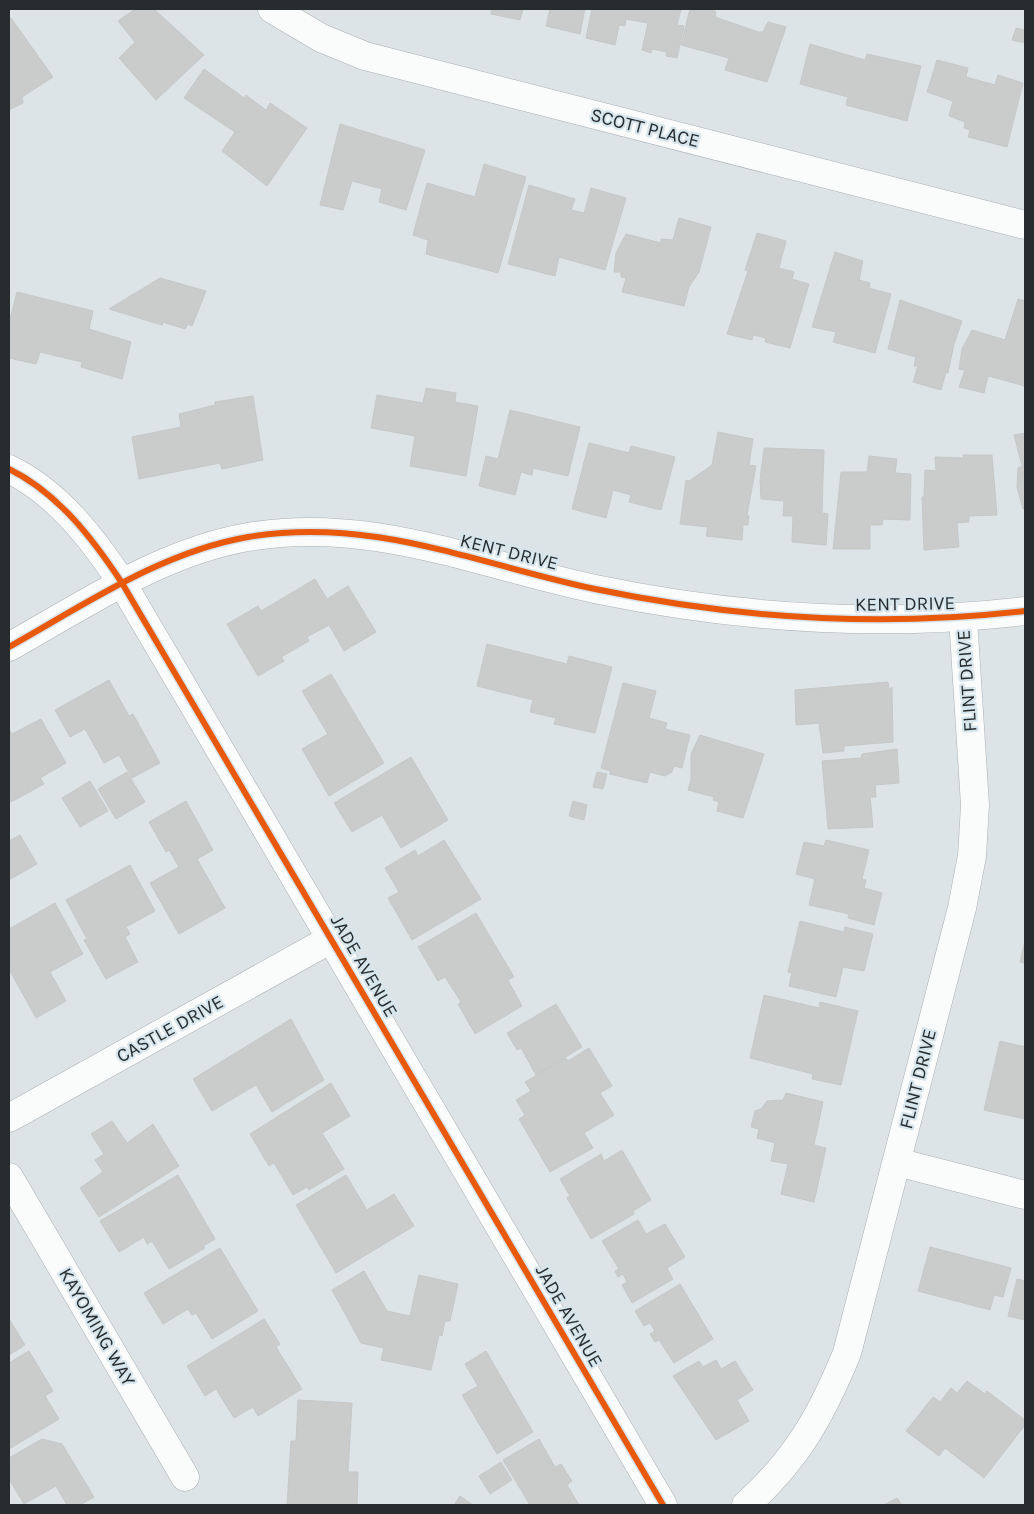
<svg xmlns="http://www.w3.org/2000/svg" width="1034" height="1514" font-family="Karla,sans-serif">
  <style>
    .building { fill: #c9cccb; stroke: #c6c8c8 }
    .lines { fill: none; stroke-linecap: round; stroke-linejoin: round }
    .minor-casing { stroke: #aab0b3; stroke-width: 29 }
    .minor { stroke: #fafbfb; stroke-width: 28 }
    .cycleway-casing { stroke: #d7e5ec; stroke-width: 9 }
    .cycleway { stroke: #e8590c; stroke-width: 6 }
    .labels { text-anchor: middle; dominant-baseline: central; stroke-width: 4.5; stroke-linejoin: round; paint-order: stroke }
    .street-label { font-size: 19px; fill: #262c2e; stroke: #d7e5ec }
  </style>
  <rect width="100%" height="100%" fill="#dce4e7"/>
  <g class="building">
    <polygon points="135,9 154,9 204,55 156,100 119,58 135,42 118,21"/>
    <polygon points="492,9 523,9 520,20 491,14"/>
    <polygon points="550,9 585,9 580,34 546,26"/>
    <polygon points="592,9 681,9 677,25 684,26 677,58 666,56 667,52 652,49 651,53 642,50 648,23 626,19 625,26 619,25 615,45 586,38"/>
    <polygon points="690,9 712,9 716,12 715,17 758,32 763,32 768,22 786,27 767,82 725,70 729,58 681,45"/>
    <polygon points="11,18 53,77 22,97 23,103 9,110 9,19"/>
    <polygon points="1016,28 1025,30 1025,43 1012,40"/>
    <polygon points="810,44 865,60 867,54 921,66 907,121 846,105 848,97 800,84"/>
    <polygon points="937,60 968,68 966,77 995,85 998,75 1023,83 1007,147 968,137 970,130 964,128 965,122 949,116 953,101 927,92"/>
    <polygon points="204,69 244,98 246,95 266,110 270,103 307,128 267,186 222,151 235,132 184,98"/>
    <polygon points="340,124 425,150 406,210 379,202 382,189 352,181 343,210 320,205"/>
    <polygon points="484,164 526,177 498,273 426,254 428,240 413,235 427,183 475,197"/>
    <polygon points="529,185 575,199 571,210 584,213 591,188 626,198 605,270 559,257 555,276 508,264"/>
    <polygon points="679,218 711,227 699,272 689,287 684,306 622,292 626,278 621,277 621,272 614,272 616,253 626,234 661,243 661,239 673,240"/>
    <polygon points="757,233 786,241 779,268 794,272 792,279 809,284 790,348 765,342 766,338 753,335 752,340 727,334 748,271 745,270"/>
    <polygon points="835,252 863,261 859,280 870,283 869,288 891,294 875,353 833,342 836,332 812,327"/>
    <polygon points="160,278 206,291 192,326 188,324 185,329 163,322 162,325 109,309"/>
    <polygon points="17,292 93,311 89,329 131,342 122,379 81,367 82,362 40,352 36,364 9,358 9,323"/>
    <polygon points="1018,299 1025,301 1025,386 988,376 984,393 959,387 965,370 959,369 962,349 972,330 1005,340"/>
    <polygon points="900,300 962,321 954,344 948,373 946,372 941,390 913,382 918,366 914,366 916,357 888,349"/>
    <polygon points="426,388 456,393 455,402 478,406 466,476 410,466 415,436 371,428 377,395 423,403"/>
    <polygon points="253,396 263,460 222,469 220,463 139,479 132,437 181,427 179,414 215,405 215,402"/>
    <polygon points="510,410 580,427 568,476 533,468 532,475 521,472 515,495 479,486 486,456 498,459"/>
    <polygon points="718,432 753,439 749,465 756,466 747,515 749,516 748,525 743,525 742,540 706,536 708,527 680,524 686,480 689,481 712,465"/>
    <polygon points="1025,433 1025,509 1023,509 1017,487 1018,468 1022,466 1014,435"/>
    <polygon points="589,443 629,453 631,446 675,457 661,510 629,502 631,495 613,490 606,518 572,509"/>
    <polygon points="764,448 824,450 822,513 828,514 826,545 792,542 793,516 783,516 784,501 761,499 760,480"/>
    <polygon points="963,455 992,455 997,515 969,516 969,522 957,523 959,547 924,550 922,497 924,497 925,470 936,471 935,457 964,458"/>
    <polygon points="869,456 897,459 895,473 911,474 910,520 883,519 882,525 870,525 870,549 833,549 841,472 867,472"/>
    <polygon points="315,579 327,599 348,586 376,632 344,651 329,625 307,637 309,641 281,657 284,661 258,676 227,624 258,606 261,611"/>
    <polygon points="487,644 567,664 569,656 612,667 595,733 554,724 556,718 530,712 533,700 477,686"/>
    <polygon points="331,674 384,763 329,796 302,749 328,734 302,691"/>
    <polygon points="109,680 129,716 133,714 160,763 132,778 119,755 104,763 85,729 70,737 55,710"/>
    <polygon points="888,682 889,690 892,687 893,742 844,746 844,751 823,753 819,723 796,725 795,690"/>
    <polygon points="623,683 656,691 649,718 667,723 665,729 690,735 682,768 674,766 672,772 665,776 650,772 647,783 610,774 610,771 601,768"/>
    <polygon points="41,719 66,763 40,778 44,784 11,802 9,798 9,729 12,734"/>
    <polygon points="700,735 764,754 743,818 717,811 719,802 713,800 714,797 688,790 691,779 691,754"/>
    <polygon points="897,749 899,783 875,785 876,797 870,797 873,827 828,829 822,761 861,758 862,754"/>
    <polygon points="411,757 448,820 401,848 382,815 352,832 334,803"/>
    <polygon points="127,772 145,802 116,819 98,789"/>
    <polygon points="597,772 607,774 603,789 593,787"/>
    <polygon points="90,781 108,811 80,827 62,798"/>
    <polygon points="186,801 213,850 197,859 225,908 179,934 150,883 179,867 169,850 166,852 149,822"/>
    <polygon points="573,801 587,805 584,820 569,816"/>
    <polygon points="20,835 37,864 9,880 9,841"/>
    <polygon points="444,840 481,899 412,940 388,898 399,892 385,868 415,850 418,856"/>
    <polygon points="826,840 869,850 862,879 866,880 864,888 882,893 874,925 848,918 849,914 809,905 815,879 796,874 804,842 824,846"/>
    <polygon points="130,865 155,911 126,927 130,934 125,937 138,962 106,979 84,940 87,939 66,900"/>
    <polygon points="55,903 83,954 50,972 66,1001 36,1018 9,969 9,929"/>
    <polygon points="476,913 514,977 508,980 522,1006 475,1034 458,1004 461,1002 445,977 438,981 418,947"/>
    <polygon points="800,921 844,932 845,927 873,934 864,971 843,967 836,997 789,986 792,973 788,972"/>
    <polygon points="1025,941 1025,963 1020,962"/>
    <polygon points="764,995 819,1008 820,1002 858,1011 841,1085 812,1079 813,1074 750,1058"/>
    <polygon points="556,1004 582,1047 536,1075 521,1048 517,1050 507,1033"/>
    <polygon points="291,1019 324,1080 272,1112 256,1085 212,1111 193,1079"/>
    <polygon points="1000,1041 1025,1047 1025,1119 984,1110"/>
    <polygon points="589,1048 612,1086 600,1093 614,1115 584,1133 593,1148 550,1172 519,1119 525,1115 516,1100 531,1091 525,1082 566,1058 568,1061"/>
    <polygon points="331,1083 350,1116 322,1133 344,1169 309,1190 307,1187 293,1195 274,1163 269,1166 250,1134"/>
    <polygon points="786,1093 823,1102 814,1145 826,1148 814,1202 781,1194 788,1164 771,1161 775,1143 757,1138 759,1129 751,1127 755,1111 761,1109 767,1101 783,1100"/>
    <polygon points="112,1121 127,1143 153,1124 179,1166 99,1217 80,1188 103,1172 95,1160 104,1154 91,1134"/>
    <polygon points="622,1150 651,1200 633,1211 634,1214 591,1239 567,1198 570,1196 560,1179 601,1154 604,1161"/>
    <polygon points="178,1175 215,1239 203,1246 205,1248 169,1269 152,1241 147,1244 144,1237 119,1252 100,1221"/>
    <polygon points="346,1175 367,1210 394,1194 414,1226 336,1273 296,1205"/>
    <polygon points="638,1220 646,1234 665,1224 685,1257 667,1268 673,1279 632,1303 622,1285 627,1282 623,1274 618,1277 615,1271 619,1269 602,1241"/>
    <polygon points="930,1247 1011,1268 1003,1297 994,1295 990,1310 918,1291"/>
    <polygon points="220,1248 258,1311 212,1339 196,1313 192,1315 188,1309 163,1324 144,1293"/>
    <polygon points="364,1271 387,1311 410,1316 419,1275 458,1284 450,1321 445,1321 442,1336 439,1335 431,1370 381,1360 384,1348 361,1343 332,1290"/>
    <polygon points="1017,1279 1025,1281 1025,1320 1008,1316"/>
    <polygon points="680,1284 713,1339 674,1363 659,1340 655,1342 650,1334 655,1331 650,1323 644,1326 635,1311"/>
    <polygon points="9,1319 25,1345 9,1355"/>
    <polygon points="264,1319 280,1344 276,1347 302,1389 258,1416 253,1407 234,1418 216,1389 205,1396 187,1366"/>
    <polygon points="29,1351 53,1391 45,1396 59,1419 9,1449 9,1363"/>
    <polygon points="486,1351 533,1432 497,1454 462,1395 478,1386 465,1364"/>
    <polygon points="716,1360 721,1369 735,1361 753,1390 737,1400 749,1421 716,1440 673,1376 699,1361 703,1367"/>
    <polygon points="967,1381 985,1394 987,1391 1025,1420 1025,1425 984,1478 945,1448 939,1456 906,1431 933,1397 940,1402 951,1388 957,1393"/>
    <polygon points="298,1400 352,1403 348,1472 358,1472 357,1505 287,1505 291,1441 296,1441"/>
    <polygon points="42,1439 62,1444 94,1497 80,1505 67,1505 56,1486 24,1504 9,1479 9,1458"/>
    <polygon points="539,1439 555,1467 561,1464 572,1481 567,1485 579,1505 530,1505 503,1460"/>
    <polygon points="501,1462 512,1480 490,1494 479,1476"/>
    <polygon points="460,1496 473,1505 454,1505"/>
    <polygon points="897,1498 902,1505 884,1505"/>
  </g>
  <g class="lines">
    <g class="minor-casing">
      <g id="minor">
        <polyline points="272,9 321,38 365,56 1025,225"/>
        <path d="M9 469C58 493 93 539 122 583L663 1505"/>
        <path d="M9 647C84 605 161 552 248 537 371 516 477 564 595 589 739 619 879 628 1025 611"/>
        <polyline points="9,1118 331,939"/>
        <polyline points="897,1162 1025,1195"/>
        <polyline points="9,1177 185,1477"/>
        <path d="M746 1505C797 1459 821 1416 847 1353L962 908 972 856 975 805 963 618"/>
      </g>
    </g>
    <use href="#minor" class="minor"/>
    <g class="cycleway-casing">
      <g id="cycleway">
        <path d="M9 469C58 493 93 539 122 583L663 1505"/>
        <path d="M9 647C84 605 161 552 248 537 371 516 477 564 595 589 739 619 879 628 1025 611"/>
      </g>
    </g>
    <use href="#cycleway" class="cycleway"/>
  </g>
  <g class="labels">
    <g class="street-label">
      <text transform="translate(645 128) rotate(14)">SCOTT PLACE</text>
      <text transform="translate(509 552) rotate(14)">KENT DRIVE</text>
      <text transform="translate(905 604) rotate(-1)">KENT DRIVE</text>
      <text transform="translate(967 681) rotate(-94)">FLINT DRIVE</text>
      <text transform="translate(364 966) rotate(60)">JADE AVENUE</text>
      <text transform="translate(170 1029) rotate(-29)">CASTLE DRIVE</text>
      <text transform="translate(918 1079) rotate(-76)">FLINT DRIVE</text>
      <text transform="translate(569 1316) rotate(60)">JADE AVENUE</text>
      <text transform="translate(97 1327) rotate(60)">KAYOMING WAY</text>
    </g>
  </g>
  <rect width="1034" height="1514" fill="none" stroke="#262c2e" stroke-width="20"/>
</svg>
